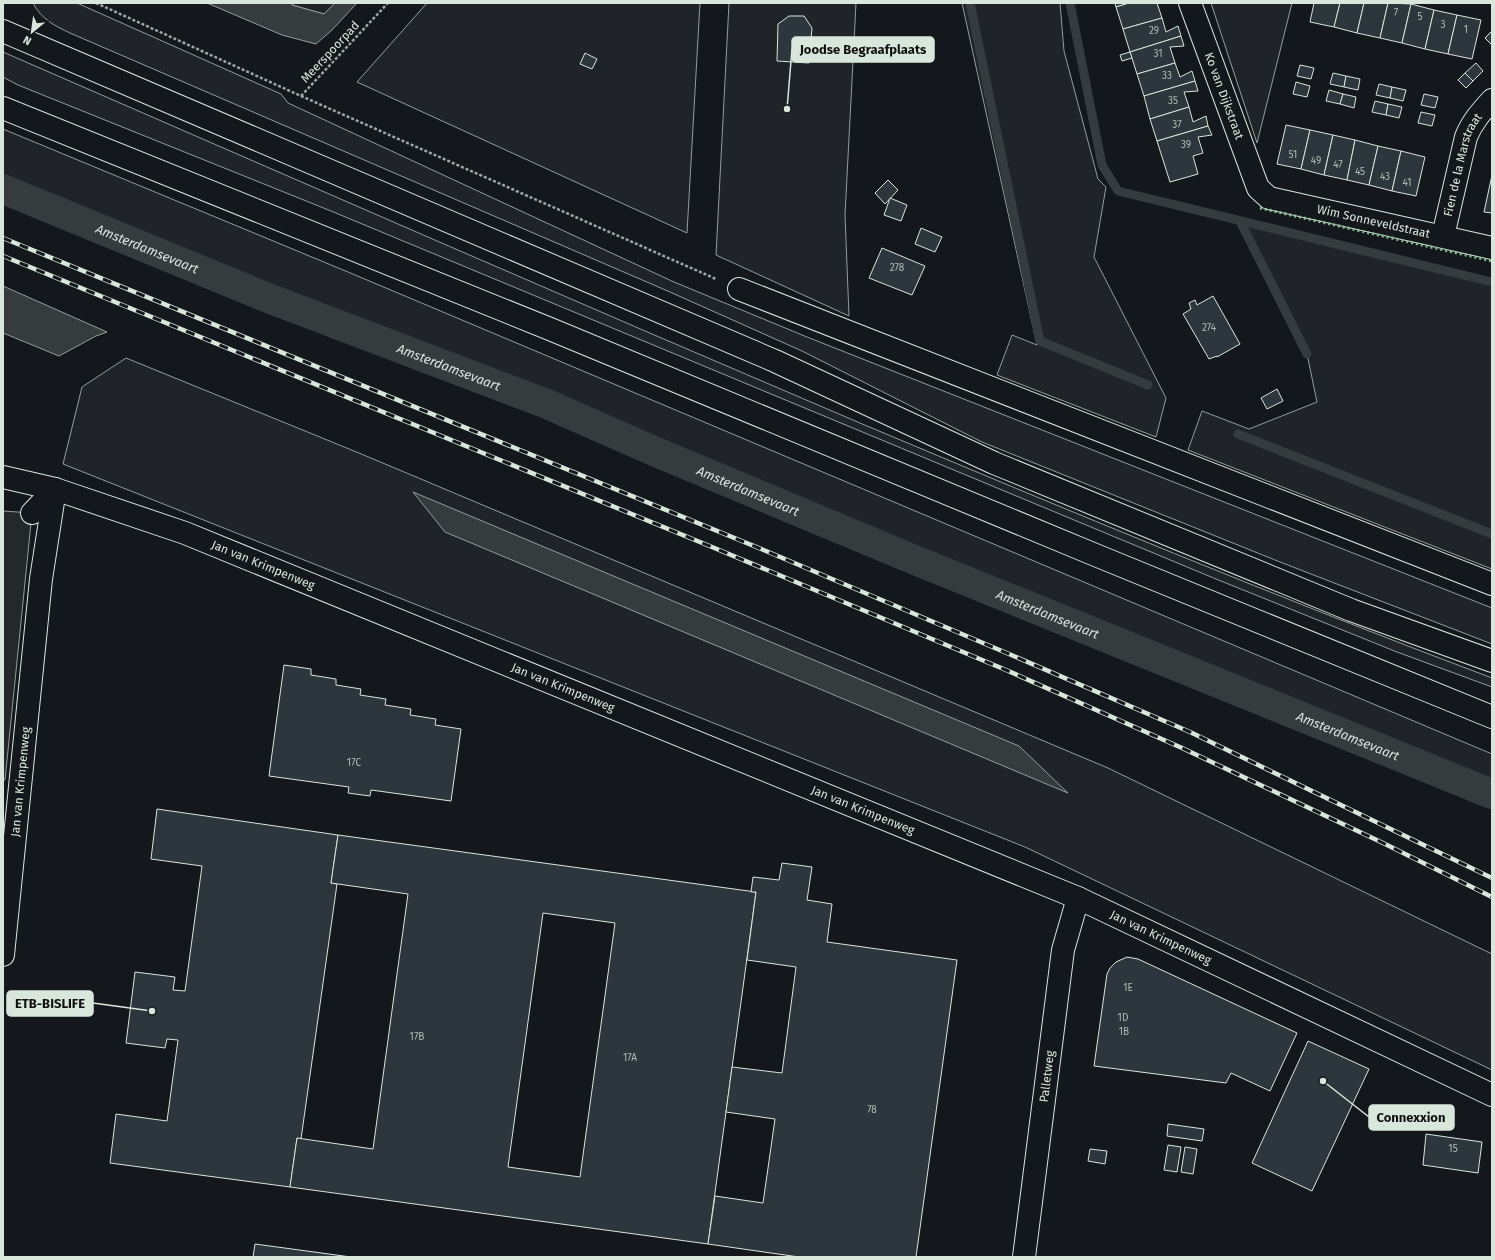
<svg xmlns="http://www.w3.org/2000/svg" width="1495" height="1260" font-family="'Fira Sans',sans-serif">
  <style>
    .green { fill: #202428; stroke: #939e99 }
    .parking { fill: #24282b; stroke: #939e99 }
    .water { fill: #363b3e; stroke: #939e99 }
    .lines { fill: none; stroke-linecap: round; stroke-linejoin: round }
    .stream { stroke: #363b3e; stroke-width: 9 }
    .canal { stroke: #363b3e; stroke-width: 30 }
    .building { fill: #2c363c; stroke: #d8e6dc; fill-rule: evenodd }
    .minor-casing { stroke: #d8e6dc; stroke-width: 24 }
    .major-casing { stroke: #d8e6dc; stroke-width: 24 }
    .path { stroke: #9da8a2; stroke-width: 2.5; stroke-dasharray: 3 2; stroke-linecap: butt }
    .minor { stroke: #14181c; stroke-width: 22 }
    .major { stroke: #14181c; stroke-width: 22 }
    .rail-casing { stroke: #d8e6dc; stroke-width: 4.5 }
    .rail { stroke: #14181c; stroke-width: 3; stroke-dasharray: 9; stroke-linecap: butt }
    .hedge { stroke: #8ac095; stroke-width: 3; stroke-dasharray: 2 3; stroke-linecap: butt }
    .labels { text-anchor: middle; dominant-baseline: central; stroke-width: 3; stroke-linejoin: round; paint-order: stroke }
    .number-label { font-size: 10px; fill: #adbab4 }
    .street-label { font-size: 12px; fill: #d8e6dc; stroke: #14181c }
    .water-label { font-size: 13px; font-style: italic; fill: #d8e6dc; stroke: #14181c }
    .leader { fill: none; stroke: #d8e6dc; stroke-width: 1.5 }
    .callout-dot { fill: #d8e6dc; stroke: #14181c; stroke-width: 1.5 }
    .callout { fill: #d8e6dc; stroke: #d8e6dc; stroke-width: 1.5 }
    .callout-label { font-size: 13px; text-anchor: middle; font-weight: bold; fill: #111 }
  </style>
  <rect width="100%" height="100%" fill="#14181c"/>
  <g class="green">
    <path d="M33 3H77L281 94 288 103 674 282 807 337 1492 608V644L1280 562 982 442 802 351 670 292 70 33C55 26 41 19 33 3Z"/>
    <polygon points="292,3 335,3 324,14 292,5"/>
    <polygon points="427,3 700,3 687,233 357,82"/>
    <polygon points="729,3 856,3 845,215 849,316 716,255"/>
    <polygon points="962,3 1060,3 1064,51 1098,179 1106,187 1094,257 1166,398 1156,437 997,375 1012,335 1037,345"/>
    <polygon points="1211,3 1292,3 1257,143"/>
    <path d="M3 52C288 176 573 301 860 423 1069 511 1279 598 1492 678V687L1397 652 1216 579 331 211 18 85 3 77Z"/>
    <polygon points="3,129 348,272 1492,754 1492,790 1331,725 836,518 3,178"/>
    <polygon points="1240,221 1492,282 1492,569 1188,450 1202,411 1249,429 1317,402 1307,354"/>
    <polygon points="126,358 359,453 1108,768 1492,954 1492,1070 1025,847 63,464 82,387"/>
  </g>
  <polygon class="parking" points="3,511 32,513 5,780 3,780"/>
  <g class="water">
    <polygon points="207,3 292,3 292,5 324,14 335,3 357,3 332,30 316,44 282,35"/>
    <polygon points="3,286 107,332 96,336 59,356 3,333"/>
    <polygon points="413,492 1019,746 1068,793 445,532"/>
  </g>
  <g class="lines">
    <g class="stream">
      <polyline points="970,3 1040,341 1148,385"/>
      <polyline points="1070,3 1102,165 1118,191 1492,282"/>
      <polyline points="1240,221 1307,354"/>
      <polyline points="1238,434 1492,534"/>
    </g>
    <path class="canal" id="s1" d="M3 189 268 298 547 404 656 452 905 556 1492 794"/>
  </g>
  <g class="building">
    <polygon points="1115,3 1129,3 1116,7"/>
    <polygon points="1129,3 1157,3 1162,18 1123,29 1116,7"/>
    <polygon points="1314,3 1340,3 1334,27 1310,22"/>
    <polygon points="1340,3 1364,3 1357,33 1334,27"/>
    <polygon points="1364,3 1388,3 1380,38 1357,33"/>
    <polygon points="1388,3 1411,4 1402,43 1380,38"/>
    <polygon points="1411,4 1434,10 1425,49 1402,43"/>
    <polygon points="1434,10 1457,15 1448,54 1425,49"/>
    <polygon points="1457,15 1481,20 1472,59 1448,54"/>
    <polygon points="789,16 804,16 812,28 809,63 777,61 778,24"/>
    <polygon points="1162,18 1166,32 1178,26 1181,36 1130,52 1123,29"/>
    <polygon points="1492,31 1492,45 1485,38"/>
    <polygon points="1181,36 1184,46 1170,47 1175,63 1137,74 1130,52"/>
    <polygon points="1130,52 1132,58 1122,61 1120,55"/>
    <polygon points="585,53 597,59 592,69 580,64"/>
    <polygon points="1175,63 1180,77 1192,71 1195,81 1144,96 1137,74"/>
    <polygon points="1476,63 1483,71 1473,81 1465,73"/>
    <polygon points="1300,65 1314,68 1311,79 1297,76"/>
    <polygon points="1333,73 1346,76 1344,87 1330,84"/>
    <polygon points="1465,73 1473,81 1466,88 1458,80"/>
    <polygon points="1346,76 1360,79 1358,90 1344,87"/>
    <polygon points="1195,81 1198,91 1184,92 1189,107 1150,119 1144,96"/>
    <polygon points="1296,82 1310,86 1307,97 1293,94"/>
    <polygon points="1379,84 1392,87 1390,98 1376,95"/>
    <polygon points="1392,87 1406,90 1403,101 1390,98"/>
    <polygon points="1329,90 1343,94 1340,104 1326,101"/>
    <polygon points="1343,94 1356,97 1354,108 1340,104"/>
    <polygon points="1424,94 1438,97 1435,108 1421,105"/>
    <polygon points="1375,101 1388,104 1386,115 1372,112"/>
    <polygon points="1388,104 1402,107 1399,118 1386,115"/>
    <polygon points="1189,107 1193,122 1206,116 1208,126 1157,141 1150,119"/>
    <polygon points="1421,112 1435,115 1432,126 1418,123"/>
    <polygon points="1286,125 1310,130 1301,169 1277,164"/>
    <polygon points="1208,126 1212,135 1198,137 1203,153 1193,156 1198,174 1170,182 1157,141"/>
    <polygon points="1310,130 1333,135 1324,175 1301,169"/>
    <polygon points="1333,135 1355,140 1347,180 1324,175"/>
    <polygon points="1355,140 1378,146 1369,185 1347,180"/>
    <polygon points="1378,146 1401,151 1392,191 1369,185"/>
    <polygon points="1401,151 1425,157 1416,196 1392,191"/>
    <polygon points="1492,175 1492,213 1484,212"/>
    <polygon points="888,180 898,190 885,204 875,193"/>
    <polygon points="890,198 907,205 901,221 884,215"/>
    <polygon points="921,228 942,237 935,252 915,244"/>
    <polygon points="882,248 925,266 912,295 869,278"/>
    <polygon points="1213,296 1240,344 1217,357 1217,356 1209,359 1183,314 1191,309 1189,303 1195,300 1197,305"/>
    <polygon points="1277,389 1283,401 1267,409 1261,398"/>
    <polygon points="284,665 311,669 311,675 336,679 336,685 361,689 360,695 386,699 385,705 411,709 410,715 436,719 435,725 461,729 451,801 371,790 370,796 348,793 349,787 269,776"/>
    <polygon points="157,809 338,835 331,883 337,884 301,1139 297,1138 290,1187 110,1163 116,1114 167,1121 178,1040 167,1039 165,1048 126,1043 135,972 175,977 173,990 185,991 202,866 151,859"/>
    <path d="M338 835 756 892 708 1244 290 1187 297 1138 373 1149 408 894 331 883ZM543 913 615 923 580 1177 508 1167Z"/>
    <polygon points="782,863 812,867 807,900 832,904 827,942 957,960 916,1257 799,1257 708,1244 715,1196 763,1203 775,1119 726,1112 732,1067 782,1073 796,967 747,960 756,892 751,892 753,877 779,880"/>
    <polygon points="1127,957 1138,959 1297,1033 1270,1091 1231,1073 1226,1083 1094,1066 1107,974 1110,968 1116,962"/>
    <polygon points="1308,1041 1369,1069 1312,1191 1252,1163"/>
    <polygon points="1168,1124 1204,1129 1202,1141 1167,1136"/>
    <polygon points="1426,1134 1482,1142 1478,1173 1423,1165"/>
    <polygon points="1168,1145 1181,1147 1177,1172 1164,1170"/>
    <polygon points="1185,1147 1197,1149 1193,1174 1181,1172"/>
    <polygon points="1090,1149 1107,1151 1105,1164 1088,1161"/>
    <polygon points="255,1244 351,1257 253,1257"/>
  </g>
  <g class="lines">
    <g class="minor-casing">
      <g id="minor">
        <path id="s2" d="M1190 3 1258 188 1269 198 1492 248"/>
        <path id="s3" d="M1443 236 1466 137C1472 122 1481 112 1492 100"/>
        <polyline points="739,289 1492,584"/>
        <path id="s4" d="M3 477 55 489 185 533 1078 898 1492 1095"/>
        <polyline points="32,513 55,489"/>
        <path id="s5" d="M3 955 41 579 55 489"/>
        <path id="s6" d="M1024 1257 1063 950 1078 898"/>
      </g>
    </g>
    <g class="major-casing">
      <g id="major">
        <polyline points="3,31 775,361 994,463 1351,610 1492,661"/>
        <polyline points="3,108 550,329 1093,554 1492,717"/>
      </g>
    </g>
    <g class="path">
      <polyline points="96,3 301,96 716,279"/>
      <polyline points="301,96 388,3"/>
    </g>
    <use href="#minor" class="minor"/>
    <use href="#major" class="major"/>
    <g class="rail-casing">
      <g id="rail">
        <polyline points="3,238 766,551 1009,654 1190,732 1492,878"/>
        <polyline points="3,256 712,547 1006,670 1182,748 1383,843 1492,897"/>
      </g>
    </g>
    <use href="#rail" class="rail"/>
    <polyline class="hedge" points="1260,208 1492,261"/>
  </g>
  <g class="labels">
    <g class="number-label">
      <text x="1396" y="13">7</text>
      <text x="1420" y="17">5</text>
      <text x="1443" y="25">3</text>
      <text x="1466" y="30">1</text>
      <text x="1154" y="31">29</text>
      <text x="1158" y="54">31</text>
      <text x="1167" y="76">33</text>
      <text x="1173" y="101">35</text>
      <text x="1177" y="125">37</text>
      <text x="1186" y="145">39</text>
      <text x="1293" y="155">51</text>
      <text x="1316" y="161">49</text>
      <text x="1338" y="165">47</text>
      <text x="1360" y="172">45</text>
      <text x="1385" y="177">43</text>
      <text x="1407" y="183">41</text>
      <text x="897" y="268">278</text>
      <text x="1209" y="328">274</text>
      <text x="354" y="763">17C</text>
      <text x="1128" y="988">1E</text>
      <text x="1123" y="1018">1D</text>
      <text x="1124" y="1032">1B</text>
      <text x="417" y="1037">17B</text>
      <text x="630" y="1058">17A</text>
      <text x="872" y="1110">78</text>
      <text x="1453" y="1149">15</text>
    </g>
    <g class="street-label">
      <text transform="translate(330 52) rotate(-47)">Meerspoorpad</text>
      <text stroke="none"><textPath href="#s2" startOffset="99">Ko van Dijkstraat</textPath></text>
      <text stroke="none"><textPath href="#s3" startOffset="74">Fien de la Marstraat</textPath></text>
      <text stroke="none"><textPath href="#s2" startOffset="319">Wim Sonneveldstraat</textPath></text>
      <text stroke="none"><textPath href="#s4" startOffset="275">Jan van Krimpenweg</textPath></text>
      <text stroke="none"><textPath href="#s4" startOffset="599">Jan van Krimpenweg</textPath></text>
      <text stroke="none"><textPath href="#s5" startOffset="174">Jan van Krimpenweg</textPath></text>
      <text stroke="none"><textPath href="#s4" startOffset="923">Jan van Krimpenweg</textPath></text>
      <text stroke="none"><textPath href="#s4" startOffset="1247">Jan van Krimpenweg</textPath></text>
      <text stroke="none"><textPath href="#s6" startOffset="182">Palletweg</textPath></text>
    </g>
    <g class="water-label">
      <text stroke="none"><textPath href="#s1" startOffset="156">Amsterdamsevaart</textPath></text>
      <text stroke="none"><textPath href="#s1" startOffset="480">Amsterdamsevaart</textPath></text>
      <text stroke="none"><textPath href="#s1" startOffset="804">Amsterdamsevaart</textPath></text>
      <text stroke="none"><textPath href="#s1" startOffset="1128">Amsterdamsevaart</textPath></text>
      <text stroke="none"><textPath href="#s1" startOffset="1452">Amsterdamsevaart</textPath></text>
    </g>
  </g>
  <path class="leader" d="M787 109L792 49M152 1011L93 1003M1323 1081L1369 1117"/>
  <g class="callout-dot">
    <circle cx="787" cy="109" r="4"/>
    <circle cx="152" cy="1011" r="4"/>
    <circle cx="1323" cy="1081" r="4"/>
  </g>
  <g class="callout">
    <rect x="792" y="37" width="142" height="25" rx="4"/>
    <rect x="7" y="991" width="86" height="25" rx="4"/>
    <rect x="1369" y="1105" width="85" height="25" rx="4"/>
  </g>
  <g class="callout-label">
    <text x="863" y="54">Joodse Begraafplaats</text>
    <text x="50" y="1008">ETB-BISLIFE</text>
    <text x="1411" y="1122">Connexxion</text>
  </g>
  <rect width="1495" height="1260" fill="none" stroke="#d8e6dc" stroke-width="8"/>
  <g transform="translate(32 32) rotate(209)" stroke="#14181c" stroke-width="3" paint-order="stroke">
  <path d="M0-3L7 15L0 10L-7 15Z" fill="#d8e6dc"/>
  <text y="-6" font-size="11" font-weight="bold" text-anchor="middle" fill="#d8e6dc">N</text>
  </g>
</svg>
